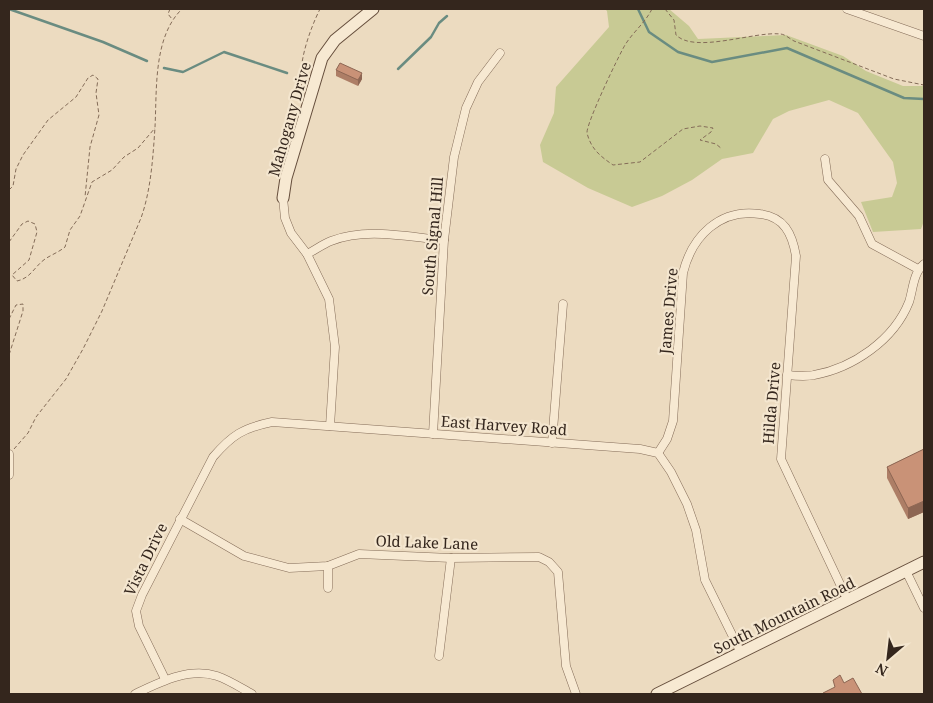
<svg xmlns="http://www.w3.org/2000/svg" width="933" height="703" font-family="'Noto Serif',serif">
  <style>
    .green { fill: #c8ca94 }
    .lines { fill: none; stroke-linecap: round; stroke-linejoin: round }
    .stream { stroke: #6a8c81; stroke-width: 2.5 }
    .street-casing { stroke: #846c58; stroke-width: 9 }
    .secondary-casing { stroke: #664e3c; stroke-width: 13 }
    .path { stroke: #846c58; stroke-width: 1; stroke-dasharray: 4 2.5; stroke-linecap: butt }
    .street { stroke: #f7e9d2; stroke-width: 8 }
    .secondary { stroke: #f7e9d2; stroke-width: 11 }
    .wall { fill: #ad7e66 }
    .shaded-wall { fill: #8d6653 }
    .building { fill: #c99277; stroke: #8d6653 }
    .labels { text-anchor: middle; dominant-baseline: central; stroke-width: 4.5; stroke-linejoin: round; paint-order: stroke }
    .street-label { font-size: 15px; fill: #34261d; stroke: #f4e6cf }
  </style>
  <rect width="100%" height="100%" fill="#ecdbc0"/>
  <polygon class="green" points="605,9 669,9 689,26 698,39 786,35 843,56 866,71 903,86 924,86 924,221 921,229 873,232 861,202 892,197 897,183 893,162 858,113 829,100 789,111 773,119 753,153 722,159 692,180 662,196 632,207 588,188 543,162 540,145 554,113 556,87 609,27 607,11"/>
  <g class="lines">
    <g class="stream">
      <polyline points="9,9 103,42 147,61"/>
      <polyline points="638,9 649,32 678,52 712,62 787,48 904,98 924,99"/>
      <polyline points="164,68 183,72 224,52 287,73"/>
      <polyline points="398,69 431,37 439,23 447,16"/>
    </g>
    <g class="street-casing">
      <g id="street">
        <polyline points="847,9 924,36"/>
        <polyline points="825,159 828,180 859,216 872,244 918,269"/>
        <polyline points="283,198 285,218 291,233 307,254 329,299 335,347 330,426"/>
        <path d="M307 254C315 250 323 244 331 241 366 227 407 237 444 240"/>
        <path d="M787 375C796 376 806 377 814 375 853 368 894 340 909 302 913 290 913 273 924 264"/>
        <polyline points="433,434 444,240 454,157 466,108 478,82 500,53"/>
        <polyline points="552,443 563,304"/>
        <path d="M658 453 667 439 673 421 683 273C692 236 720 208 760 214 784 217 792 233 796 256L781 459 848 601"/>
        <polyline points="9,475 9,454"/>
        <polyline points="180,519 244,556 289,568 328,566 359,554 451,558 539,557 549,562 558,572 566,666 576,694"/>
        <polyline points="906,571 924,608"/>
        <polyline points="328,588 328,566"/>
        <polyline points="439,656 451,558"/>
        <path d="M165 679 139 626 136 611 142 595 213 457C232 435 243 428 272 422L640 449 658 453 671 472 687 504 696 530 705 580 741 653"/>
        <path d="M135 694C160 682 189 667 217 676 229 680 241 688 252 694"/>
      </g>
    </g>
    <g class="secondary-casing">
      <g id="secondary">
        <polyline points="283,198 286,178 322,58 335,40 373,9"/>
        <polyline points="657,694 924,562"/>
      </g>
    </g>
    <g class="path">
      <polyline points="170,9 168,14 172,19"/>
      <path d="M652 9C645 23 633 32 625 45 618 57 586 124 587 133 591 149 600 156 613 165L640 162 683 129 700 126 713 128 711 132 700 140 716 144 722 149"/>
      <path d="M665 9 674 20 676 35C695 54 755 31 780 34 785 34 790 39 794 41L894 79 924 85"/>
      <path d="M302 87C297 65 310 29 320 9"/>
      <polyline points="9,190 13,186 16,169 23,155 48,120 76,97 88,78 93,75 98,79 96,93 99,115 90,147 85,197"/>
      <path d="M9 242 22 224 28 221 35 224 37 232 29 260 12 275 17 281C31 278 34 267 45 259 51 255 59 252 65 247L70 230 80 216 92 182 112 170 124 157 138 148 155 128"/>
      <polyline points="9,319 16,305 23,304 23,311 9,355"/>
      <path d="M14 449 28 433 36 417 66 379 83 349 102 311 141 218C151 190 153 157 155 127 157 90 153 37 182 9"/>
    </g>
    <use href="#street" class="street"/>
    <use href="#secondary" class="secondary"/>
  </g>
  <g class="wall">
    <polygon points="336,70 362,79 358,86 336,76"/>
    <polygon points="924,449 924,512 908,519 887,478 887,467"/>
  </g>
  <g class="shaded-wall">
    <polygon points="362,73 362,79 358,86 358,80"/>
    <polygon points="924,501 924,512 908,519 908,508"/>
  </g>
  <g class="building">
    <polygon points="340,63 362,73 358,80 336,70"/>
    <polygon points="924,449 924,501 908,508 887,467"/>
    <polygon points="840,675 844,683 853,678 862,694 824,694 823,693 835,687 833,680"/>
  </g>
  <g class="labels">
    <g class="street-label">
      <text transform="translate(289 119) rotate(-74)">Mahogany Drive</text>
      <text transform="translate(432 236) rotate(-85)">South Signal Hill</text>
      <text transform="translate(668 311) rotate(-85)">James Drive</text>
      <text transform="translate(771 403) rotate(-85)">Hilda Drive</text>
      <text transform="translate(504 425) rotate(4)">East Harvey Road</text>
      <text transform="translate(427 542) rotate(2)">Old Lake Lane</text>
      <text transform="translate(145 559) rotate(-64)">Vista Drive</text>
      <text transform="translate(784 615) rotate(-26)">South Mountain Road</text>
    </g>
  </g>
  <rect width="933" height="703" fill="none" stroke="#34261d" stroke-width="20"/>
  <g transform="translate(888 658) rotate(208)" stroke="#f4e6cf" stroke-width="4" paint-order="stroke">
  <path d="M0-4L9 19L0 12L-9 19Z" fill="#34261d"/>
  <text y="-8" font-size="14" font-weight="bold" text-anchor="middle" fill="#34261d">N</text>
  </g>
</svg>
